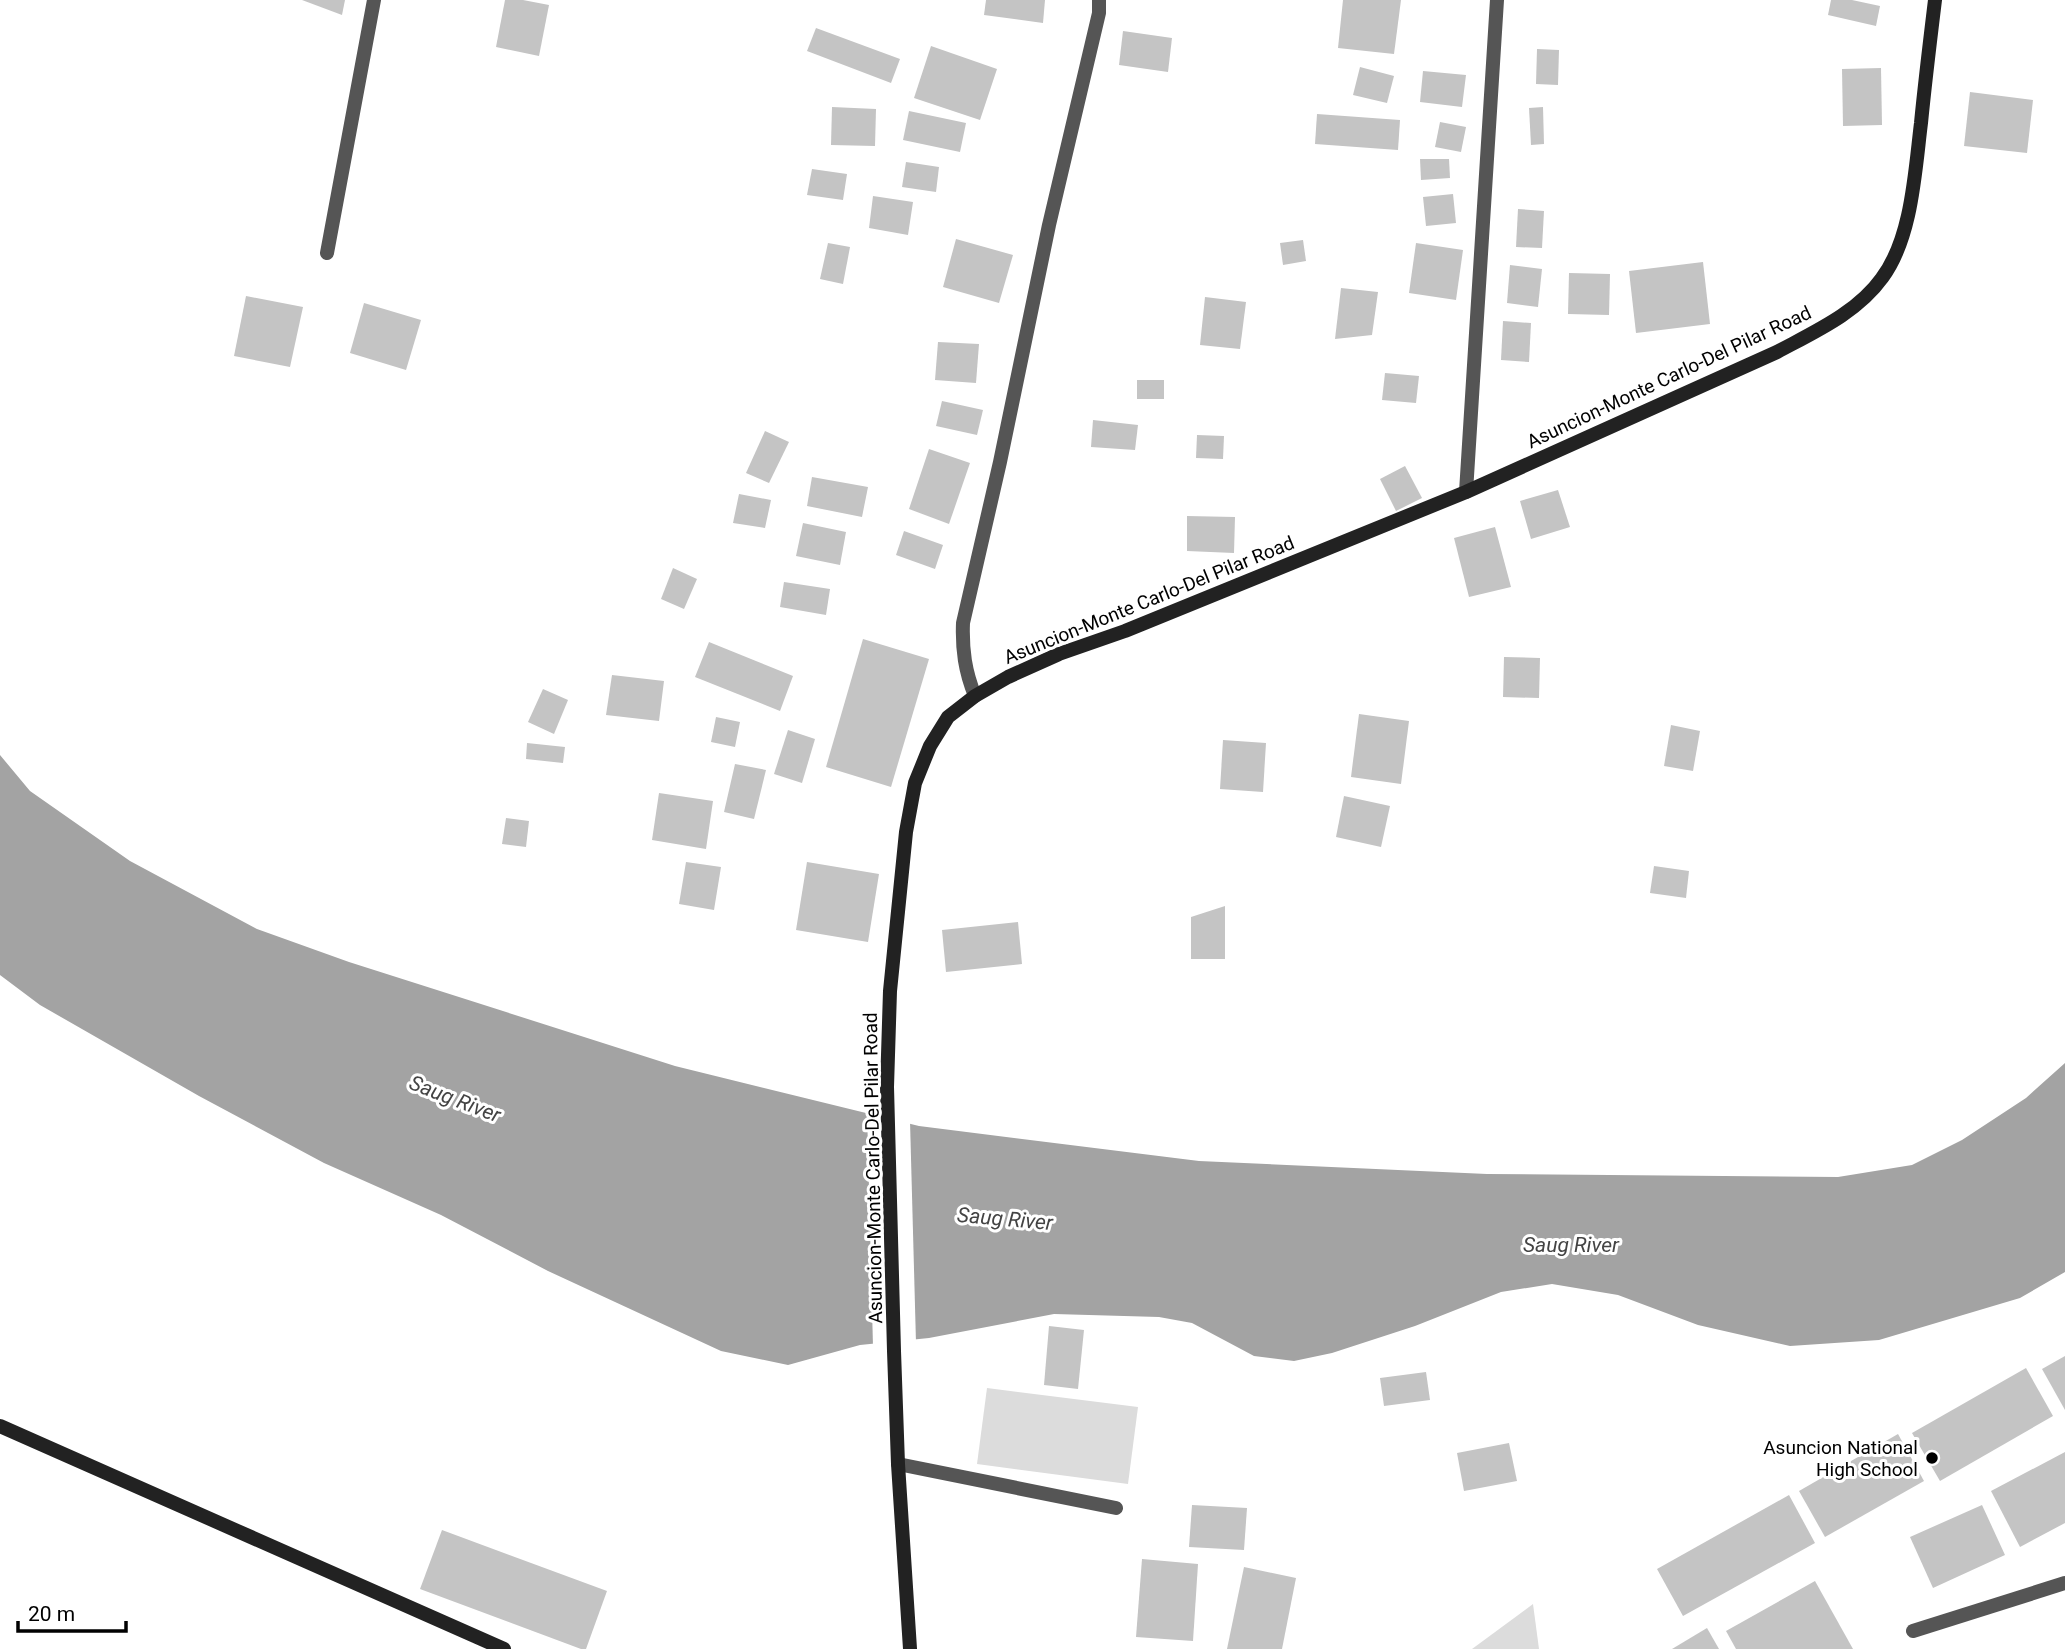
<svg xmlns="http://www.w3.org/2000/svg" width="2065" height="1649" font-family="Roboto,sans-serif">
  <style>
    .green { fill: #dcdcdc }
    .water { fill: #a3a3a3 }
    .pier { fill: #fff }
    .building { fill: #c4c4c4 }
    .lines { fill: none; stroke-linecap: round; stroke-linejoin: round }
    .lane { stroke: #555; stroke-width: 14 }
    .street { stroke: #555; stroke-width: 14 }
    .secondary { stroke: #222; stroke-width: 14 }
    .poi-dot { fill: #000; stroke: #fff; stroke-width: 2.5 }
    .labels { text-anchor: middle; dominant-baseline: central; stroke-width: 6; stroke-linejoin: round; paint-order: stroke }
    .street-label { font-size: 19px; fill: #000; stroke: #fff }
    .poi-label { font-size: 19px; fill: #000; stroke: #fff; text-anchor: end }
    .water-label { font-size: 21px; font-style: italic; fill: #444; stroke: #fff }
  </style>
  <rect width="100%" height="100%" fill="#fff"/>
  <g class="green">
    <polygon points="987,1388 1138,1407 1128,1484 977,1464"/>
    <polygon points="1533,1604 1539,1649 1472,1649"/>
  </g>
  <polygon class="water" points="0,755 30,791 130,861 257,929 349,962 675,1066 919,1126 1199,1161 1487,1174 1838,1177 1912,1165 1962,1140 2026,1098 2065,1063 2065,1272 2020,1298 1879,1340 1790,1346 1698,1325 1618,1295 1552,1284 1501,1292 1415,1326 1332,1353 1294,1361 1254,1356 1192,1323 1159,1317 1054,1314 929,1338 860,1345 788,1365 721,1351 548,1271 441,1215 324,1163 199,1096 40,1005 0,975"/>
  <polygon class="pier" points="867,1110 910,1121 916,1343 873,1347"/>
  <g class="building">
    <polygon points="302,0 345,0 342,15"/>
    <polygon points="505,0 523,0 549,5 539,56 496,47"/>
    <polygon points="986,0 1045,0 1043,23 984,15"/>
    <polygon points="1343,0 1401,0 1394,54 1338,48"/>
    <polygon points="1831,0 1852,0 1880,6 1876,26 1828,15"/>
    <polygon points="816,28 900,59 891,83 807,51"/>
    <polygon points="1123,31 1172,38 1168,72 1119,65"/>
    <polygon points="931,46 997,69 980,120 914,98"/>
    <polygon points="1537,49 1559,50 1558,85 1536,84"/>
    <polygon points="1360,67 1394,76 1387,103 1353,95"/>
    <polygon points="1881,68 1882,125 1843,126 1842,69"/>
    <polygon points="1423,71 1466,75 1462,107 1420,102"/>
    <polygon points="1970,92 2033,100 2027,153 1964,146"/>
    <polygon points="832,107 876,109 875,146 831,145"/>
    <polygon points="1543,107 1544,144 1531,145 1529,108"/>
    <polygon points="909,111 966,123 960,152 903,140"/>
    <polygon points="1317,114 1400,120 1398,150 1315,144"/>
    <polygon points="1440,122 1466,127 1461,152 1435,147"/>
    <polygon points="1420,159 1449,159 1450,178 1421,180"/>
    <polygon points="906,162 939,167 936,192 902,187"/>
    <polygon points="812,169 847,174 843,200 807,195"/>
    <polygon points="1453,194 1456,223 1426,226 1423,197"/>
    <polygon points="873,196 913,202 908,235 869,228"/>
    <polygon points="1518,209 1544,211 1542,248 1516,247"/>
    <polygon points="956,239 1013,255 999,303 943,287"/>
    <polygon points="1303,240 1306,261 1283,265 1280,243"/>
    <polygon points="828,243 850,247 843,284 820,279"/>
    <polygon points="1416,243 1463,250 1456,300 1409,293"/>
    <polygon points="1703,262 1710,324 1636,333 1629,271"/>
    <polygon points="1510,265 1542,269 1538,307 1507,303"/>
    <polygon points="1569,273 1610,274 1609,315 1568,314"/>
    <polygon points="1341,288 1378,292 1372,335 1335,339"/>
    <polygon points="246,296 303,307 290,367 234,356"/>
    <polygon points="1205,297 1246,302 1240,349 1200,345"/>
    <polygon points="364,303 421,320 406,370 350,353"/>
    <polygon points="1503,321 1531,323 1529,362 1501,360"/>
    <polygon points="938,342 979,344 976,383 935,380"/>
    <polygon points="1385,373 1419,376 1416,403 1382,400"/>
    <rect x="1137" y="380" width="27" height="19"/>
    <polygon points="942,401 983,410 977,435 936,426"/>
    <polygon points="1093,420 1138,425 1135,450 1091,447"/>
    <polygon points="765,431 789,442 769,483 746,473"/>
    <polygon points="1197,435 1224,436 1223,459 1196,458"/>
    <polygon points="929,449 970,463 949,524 909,509"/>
    <polygon points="1405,466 1422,498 1396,511 1380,479"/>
    <polygon points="812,477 868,487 862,517 807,506"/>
    <polygon points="1558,490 1570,527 1531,539 1520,501"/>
    <polygon points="739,494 771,500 765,528 733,523"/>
    <polygon points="1187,516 1235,517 1234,553 1187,551"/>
    <polygon points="803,523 846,532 840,565 796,556"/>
    <polygon points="1495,527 1511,587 1469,597 1454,538"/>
    <polygon points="904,531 943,545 935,569 896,555"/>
    <polygon points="673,568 697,579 684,609 661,599"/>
    <polygon points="784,582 830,589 826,615 780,607"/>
    <polygon points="863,639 929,659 891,787 826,767"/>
    <polygon points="709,642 793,676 780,711 695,677"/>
    <polygon points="1504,657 1540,658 1539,698 1503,697"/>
    <polygon points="612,675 664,681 659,721 606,715"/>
    <polygon points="543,689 568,700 554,734 528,722"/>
    <polygon points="1359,714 1409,721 1401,784 1351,777"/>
    <polygon points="716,717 740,722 735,747 711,742"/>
    <polygon points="1671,725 1700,731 1693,771 1664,766"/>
    <polygon points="788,730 815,739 802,783 774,774"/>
    <polygon points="1223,740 1266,743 1263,792 1220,789"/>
    <polygon points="527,743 565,747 563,763 526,759"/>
    <polygon points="735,764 766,770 754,819 724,812"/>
    <polygon points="659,793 713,801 706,849 652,840"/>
    <polygon points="1344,796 1390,806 1381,847 1336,837"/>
    <polygon points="506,818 529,821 526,847 502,844"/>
    <polygon points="686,862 721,867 714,910 679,904"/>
    <polygon points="807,862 879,874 868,942 796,930"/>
    <polygon points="1654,866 1689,871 1686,898 1650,893"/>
    <polygon points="1225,906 1225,959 1191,959 1191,917"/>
    <polygon points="1018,922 1022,964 946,972 942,930"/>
    <polygon points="1049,1326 1084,1330 1078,1389 1044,1385"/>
    <polygon points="2065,1356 2065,1410 2042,1369"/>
    <polygon points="2026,1368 2053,1416 1940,1481 1912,1433"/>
    <polygon points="1426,1372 1430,1400 1384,1406 1380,1378"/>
    <polygon points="1898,1434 1924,1481 1825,1537 1799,1491"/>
    <polygon points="1509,1443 1517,1481 1464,1491 1457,1453"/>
    <polygon points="2065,1452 2065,1523 2020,1547 1991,1491"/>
    <polygon points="1789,1495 1815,1543 1683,1616 1657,1569"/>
    <polygon points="1192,1505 1247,1508 1244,1550 1189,1547"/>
    <polygon points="1982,1505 2005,1555 1933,1588 1910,1537"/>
    <polygon points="442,1530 607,1591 586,1649 581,1649 420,1589"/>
    <polygon points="1142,1559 1198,1564 1193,1641 1136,1637"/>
    <polygon points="1244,1567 1296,1578 1282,1649 1227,1649"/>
    <polygon points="1815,1581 1853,1649 1736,1649 1726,1631"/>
    <polygon points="1707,1628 1719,1649 1672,1649"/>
  </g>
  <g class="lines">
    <polyline class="lane" points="1913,1631 2065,1583"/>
    <g class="street">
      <polyline points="327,253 374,0"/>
      <polyline points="1466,492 1497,0"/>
      <path d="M975 696C965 671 962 650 963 623L1000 462 1049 225 1099 13V0"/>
      <polyline points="898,1464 1116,1508"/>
    </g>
    <g class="secondary">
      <polyline points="0,1426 504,1649"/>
      <path d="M910 1649 898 1464 894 1351 887 1087 890 991 906 832 915 783 930 746 948 717 975 696 1008 677 1059 654 1125 631 1466 492 1777 352C1814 332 1857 313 1882 278 1912 238 1915 171 1921 123 1925 82 1930 41 1935 0"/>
    </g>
  </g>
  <circle class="poi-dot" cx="1932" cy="1458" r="7"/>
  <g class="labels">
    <g class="street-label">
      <text transform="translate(1669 377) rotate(-25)">Asuncion-Monte Carlo-Del Pilar Road</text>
      <text transform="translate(1149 600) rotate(-22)">Asuncion-Monte Carlo-Del Pilar Road</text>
      <text transform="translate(873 1168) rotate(-91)">Asuncion-Monte Carlo-Del Pilar Road</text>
    </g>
    <g class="poi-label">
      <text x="1918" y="1447">Asuncion National<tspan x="1918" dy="22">High School</tspan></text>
    </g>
    <g class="water-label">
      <text transform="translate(455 1099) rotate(21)">Saug River</text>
      <text transform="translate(1005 1219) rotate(5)">Saug River</text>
      <text x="1571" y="1245">Saug River</text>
    </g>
  </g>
  <path d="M18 1621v10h108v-10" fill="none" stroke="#000000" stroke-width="3.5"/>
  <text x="28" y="1621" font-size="21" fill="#000000" stroke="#ffffff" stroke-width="5" paint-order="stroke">20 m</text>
</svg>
